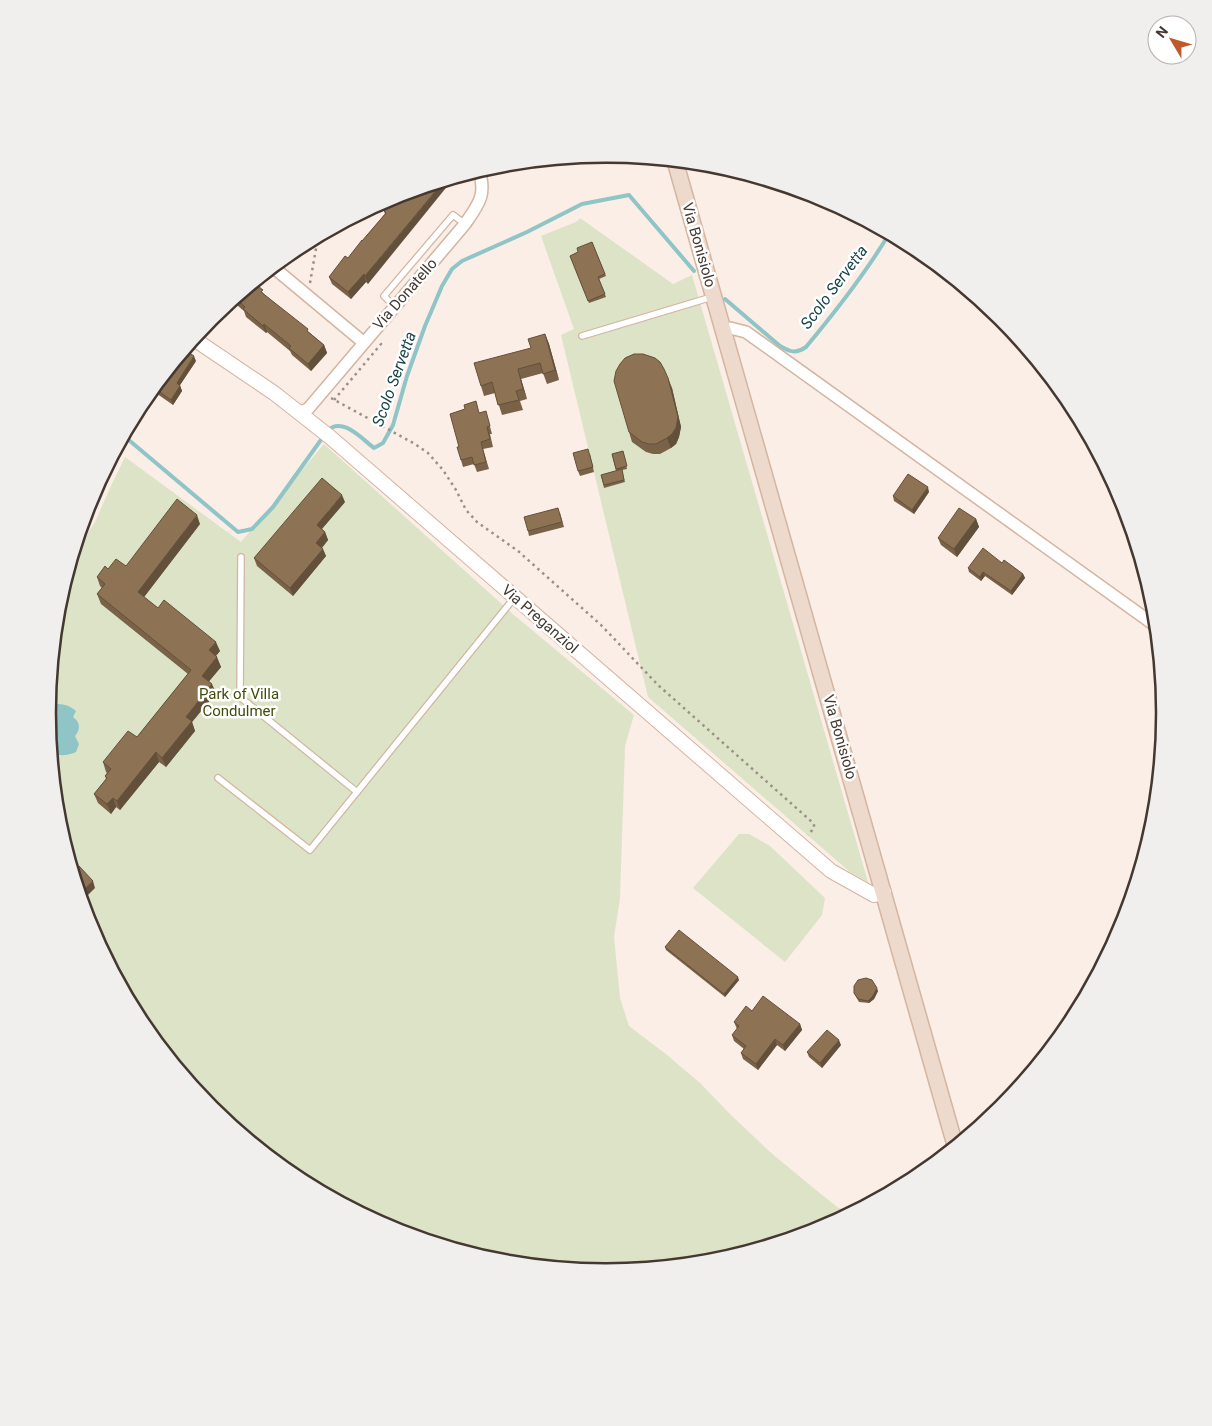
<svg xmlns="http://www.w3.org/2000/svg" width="1212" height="1426" font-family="Roboto,sans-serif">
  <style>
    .green { fill: #dce3c7 }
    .water { fill: #8fc5c6 }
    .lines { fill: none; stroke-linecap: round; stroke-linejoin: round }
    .stream { stroke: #8fc5c6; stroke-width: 4 }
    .service-casing { stroke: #d3b5a1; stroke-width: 8 }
    .minor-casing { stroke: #d3b5a1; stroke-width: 14 }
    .tertiary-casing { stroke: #d3b5a1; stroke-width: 16 }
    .secondary-casing { stroke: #d3b5a1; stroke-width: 18 }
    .path { stroke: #9c8f87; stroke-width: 2.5; stroke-dasharray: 2.5 4; stroke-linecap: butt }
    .service { stroke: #fff; stroke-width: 5.5 }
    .minor { stroke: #fff; stroke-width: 11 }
    .tertiary { stroke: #fff; stroke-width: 14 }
    .secondary { stroke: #eddacc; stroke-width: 15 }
    .wall { fill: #7a6248 }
    .shaded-wall { fill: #63503b }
    .building { fill: #8e7254; stroke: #63503b }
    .labels { text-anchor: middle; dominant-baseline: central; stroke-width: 5; stroke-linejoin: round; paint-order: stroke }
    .street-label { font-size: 15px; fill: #453830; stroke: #fff }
    .park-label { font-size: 15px; fill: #424c0a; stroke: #fff }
    .water-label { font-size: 16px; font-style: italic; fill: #154547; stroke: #fff }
    .rim { fill: none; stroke: #453830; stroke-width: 2.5 }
  </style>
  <rect width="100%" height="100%" fill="#fbeee6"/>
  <g class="green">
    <polygon points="580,218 673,284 692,275 868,882 850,872 648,697 561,335 574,329 541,236 576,222"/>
    <polygon points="324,444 514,615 634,715 625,746 620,899 614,937 620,998 629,1026 667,1055 700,1083 732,1116 770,1152 811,1186 837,1207 850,1213 819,1229 715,1261 606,1271 497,1261 392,1229 295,1177 211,1108 141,1023 90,926 58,822 48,713 58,604 73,556 95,522 109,490 125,457 241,542"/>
    <polygon points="739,834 749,834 770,846 825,898 822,915 785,962 693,888"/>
  </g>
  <path class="water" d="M55 704C64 704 69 705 76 711L73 717C80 722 81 729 75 736L79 744 76 752C67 756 60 756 51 753L48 713V707Z"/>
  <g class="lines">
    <g class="stream">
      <path d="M725 299 780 346C790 352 796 354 806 347 836 311 865 274 889 234"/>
      <path d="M327 431C342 416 361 438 374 448L383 443 393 425 407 376 425 326 442 286 452 269 462 261 527 232 582 204 629 195 694 271"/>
      <polyline points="124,436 238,532 252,529 273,507 323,437"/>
    </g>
    <g class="service-casing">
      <g id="service">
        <polyline points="394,306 384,296 453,215 465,224"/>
        <polyline points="582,336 712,297"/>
        <polyline points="241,557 240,697 357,792"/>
        <polyline points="218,778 310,850 515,597"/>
      </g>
    </g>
    <g class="minor-casing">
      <g id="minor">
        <polyline points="273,267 363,342"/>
        <polyline points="723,329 730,328 746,332 1156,626"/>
        <path d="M300 412 308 409 465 224C478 205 487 195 479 171"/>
      </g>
    </g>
    <g class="tertiary-casing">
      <polyline id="tertiary" points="194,339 274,393 330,437 831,871 874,895 884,892"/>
    </g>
    <g class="secondary-casing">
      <polyline id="secondary" points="675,161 955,1145"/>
    </g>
    <g class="path">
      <polyline points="310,283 318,237"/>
      <polyline points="331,398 415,444 428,453 443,470 456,490 466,510 477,522 518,551 601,625 658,685 812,822 814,824 814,828 808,835"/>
      <polyline points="334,400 381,344 379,341"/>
    </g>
    <use href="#service" class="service"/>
    <use href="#minor" class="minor"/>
    <use href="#tertiary" class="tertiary"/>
    <use href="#secondary" class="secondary"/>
  </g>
  <g class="wall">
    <polygon points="392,201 368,284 366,282 351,299 332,284 329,277 348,258 362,241 385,214 384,211"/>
    <polygon points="592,242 606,276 599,279 606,297 589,303 570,256 578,252"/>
    <polygon points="254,283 264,294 324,345 327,353 311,371 292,355 290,351 267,332 266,333 246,317 244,311 232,301"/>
    <polygon points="545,334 549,344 559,380 547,384 543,373 521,379 527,399 520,401 523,410 502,415 495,393 484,396 481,386 531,348"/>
    <polygon points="196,361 180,385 182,391 173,405 153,391 152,390 154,388"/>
    <polygon points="672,388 681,427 679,437 676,444 671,448 660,454 653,454 646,452 632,442 629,432"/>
    <polygon points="480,413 488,419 492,434 490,434 493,447 483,449 489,469 477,472 474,464 463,467 461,460 459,447"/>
    <polygon points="623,451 627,469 622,470 625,482 604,488 601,475 616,471 612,454"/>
    <polygon points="590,454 594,472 580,476 578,471"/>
    <polygon points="929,492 914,514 894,501 893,496"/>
    <polygon points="345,502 322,529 325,532 328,540 322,548 326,556 293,596 257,566 254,558"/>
    <polygon points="560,513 564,527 529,536 528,531"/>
    <polygon points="976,519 979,527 957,557 941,545 938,538"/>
    <polygon points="200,524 144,597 158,608 220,651 216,656 221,667 209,681 216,693 192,722 195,731 166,767 159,762 120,810 116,807 111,814 98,803 94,794 106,779 105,776 107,773 106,772 103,762 137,737 188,674 101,604 97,594 102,588 100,586 97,577 108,569 126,566"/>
    <polygon points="1002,563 1023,574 1025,578 1012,595 985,576 981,581 969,572 968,568"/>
    <polygon points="665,947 739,980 725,997 666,950"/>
    <polygon points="878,991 874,999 869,1003 859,1002 854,993"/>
    <polygon points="752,1011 800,1024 802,1030 785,1051 777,1045 758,1070 743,1059 741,1053 744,1049 734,1041 732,1035 737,1029 734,1022"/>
    <polygon points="841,1045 822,1068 809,1057 807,1052"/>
  </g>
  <g class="shaded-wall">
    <polygon points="454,178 368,284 365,276 443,182"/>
    <polygon points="364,274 366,282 351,299 348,292"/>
    <polygon points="264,324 267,332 266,333 263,326"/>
    <polygon points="545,334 549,344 559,380 555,370"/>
    <polygon points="324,345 327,353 311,371 308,364"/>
    <polygon points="194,356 196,361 178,388 177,383"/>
    <polygon points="518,369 527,399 523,389"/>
    <polygon points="668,378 672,388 681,427 679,437 676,444 671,448 667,438"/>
    <polygon points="180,386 182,391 173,405 171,400"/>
    <polygon points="928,487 929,492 914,514 912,510"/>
    <polygon points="342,495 345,502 319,532 317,525"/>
    <polygon points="197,515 200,524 141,601 138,592"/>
    <polygon points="976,519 979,527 957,557 954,549"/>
    <polygon points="325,532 328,540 319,551 316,543"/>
    <polygon points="323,549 326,556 293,596 290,588"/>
    <polygon points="983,572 985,576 981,581 980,577"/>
    <polygon points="1023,574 1025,578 1012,595 1011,591"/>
    <polygon points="216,642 220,651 212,660 209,650"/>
    <polygon points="217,657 221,667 206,685 202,676"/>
    <polygon points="212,684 216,693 192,722 195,731 166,767 162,758 186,717"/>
    <polygon points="156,752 159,762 120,810 117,801"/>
    <polygon points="113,798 116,807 111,814 107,804"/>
    <polygon points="93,881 95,888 82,901 80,893"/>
    <polygon points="738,977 739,980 725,997 724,994"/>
    <polygon points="877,988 878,991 874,999 869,1003 868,1001"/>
    <polygon points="800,1024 802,1030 785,1051 783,1045"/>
    <polygon points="775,1039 777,1045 758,1070 756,1064"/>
    <polygon points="839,1040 841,1045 822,1068 820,1063"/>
  </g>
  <g class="building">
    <polygon points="443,182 365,276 364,274 348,292 329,277 345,256 348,258 362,240 362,241 386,213 384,211 392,201 394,203 401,194"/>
    <polygon points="592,242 605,274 598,277 605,294 588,301 570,256 578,252 577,248"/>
    <polygon points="254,283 263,290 261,292 308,329 307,331 324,345 308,364 289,348 291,346 264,324 263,326 243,309 245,307 235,298"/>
    <polygon points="545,334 555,370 543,374 540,363 518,369 523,389 516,391 519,400 498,405 492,382 481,386 474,363 531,348 528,339"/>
    <polygon points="185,350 194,356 177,383 180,386 171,400 154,388"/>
    <polygon points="634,354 643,354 655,358 660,362 664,369 668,378 678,417 676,428 672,434 667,438 656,444 649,444 642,442 629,432 614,381 616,371 620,364 625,358"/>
    <polygon points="476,401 479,413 486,411 490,426 487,427 490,439 481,442 486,462 474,465 472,457 461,460 457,447 459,447 450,414 465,409 464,405"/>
    <polygon points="588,449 593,467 578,471 573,453"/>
    <polygon points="623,451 627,466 616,469 612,454"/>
    <polygon points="622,469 624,480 604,485 601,475"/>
    <polygon points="908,474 928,487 912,510 893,496"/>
    <polygon points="322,478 342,495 317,525 325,532 316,543 323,549 290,588 254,558"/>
    <polygon points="177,499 197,515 138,592 158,608 164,600 216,642 209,650 217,657 202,676 212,684 186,717 192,721 162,758 156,752 117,801 113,798 107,804 94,794 107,778 105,776 111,769 103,762 128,731 137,737 191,670 97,594 105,584 97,577 105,566 108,569 116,559 126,566"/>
    <polygon points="558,508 562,522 528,531 524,517"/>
    <polygon points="959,508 976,519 954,549 938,538"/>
    <polygon points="983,548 1002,563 1004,560 1023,574 1011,591 983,572 980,577 968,568"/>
    <polygon points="79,866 93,881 80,893 73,871"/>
    <polygon points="679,930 738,977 724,994 665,947"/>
    <polygon points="866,978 872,980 877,988 873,996 868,1001 858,999 854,993 854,986 858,980"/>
    <polygon points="763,996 800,1024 783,1045 775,1039 756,1064 741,1053 746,1046 732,1035 739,1026 734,1022 746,1006 752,1011"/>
    <polygon points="827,1030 839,1040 820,1063 807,1052"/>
  </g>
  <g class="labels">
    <g class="street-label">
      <text transform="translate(699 245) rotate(74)">Via Bonisiolo</text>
      <text transform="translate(405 294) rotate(-49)">Via Donatello</text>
      <text transform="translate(540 619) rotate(41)">Via Preganziol</text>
      <text transform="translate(840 737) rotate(74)">Via Bonisiolo</text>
    </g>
    <g class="park-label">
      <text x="239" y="694">Park of Villa<tspan x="239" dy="17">Condulmer</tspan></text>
    </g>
    <g class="water-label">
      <text transform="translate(834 287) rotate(-53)">Scolo Servetta</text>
      <text transform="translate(394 379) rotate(-70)">Scolo Servetta</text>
    </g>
  </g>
  <path d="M0 0H1212V1426H0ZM56 713a550 550 0 1 1 1100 0a550 550 0 1 1-1100 0Z" fill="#f0efee" fill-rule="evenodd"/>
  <path class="rim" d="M56 713a550 550 0 1 1 1100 0a550 550 0 1 1-1100 0Z"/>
  <g transform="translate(1172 40) rotate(308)"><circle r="24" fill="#ffffff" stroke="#b5afac"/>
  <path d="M0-4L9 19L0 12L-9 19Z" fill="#bf592b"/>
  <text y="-8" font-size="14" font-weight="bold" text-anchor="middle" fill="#453830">N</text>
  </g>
</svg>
